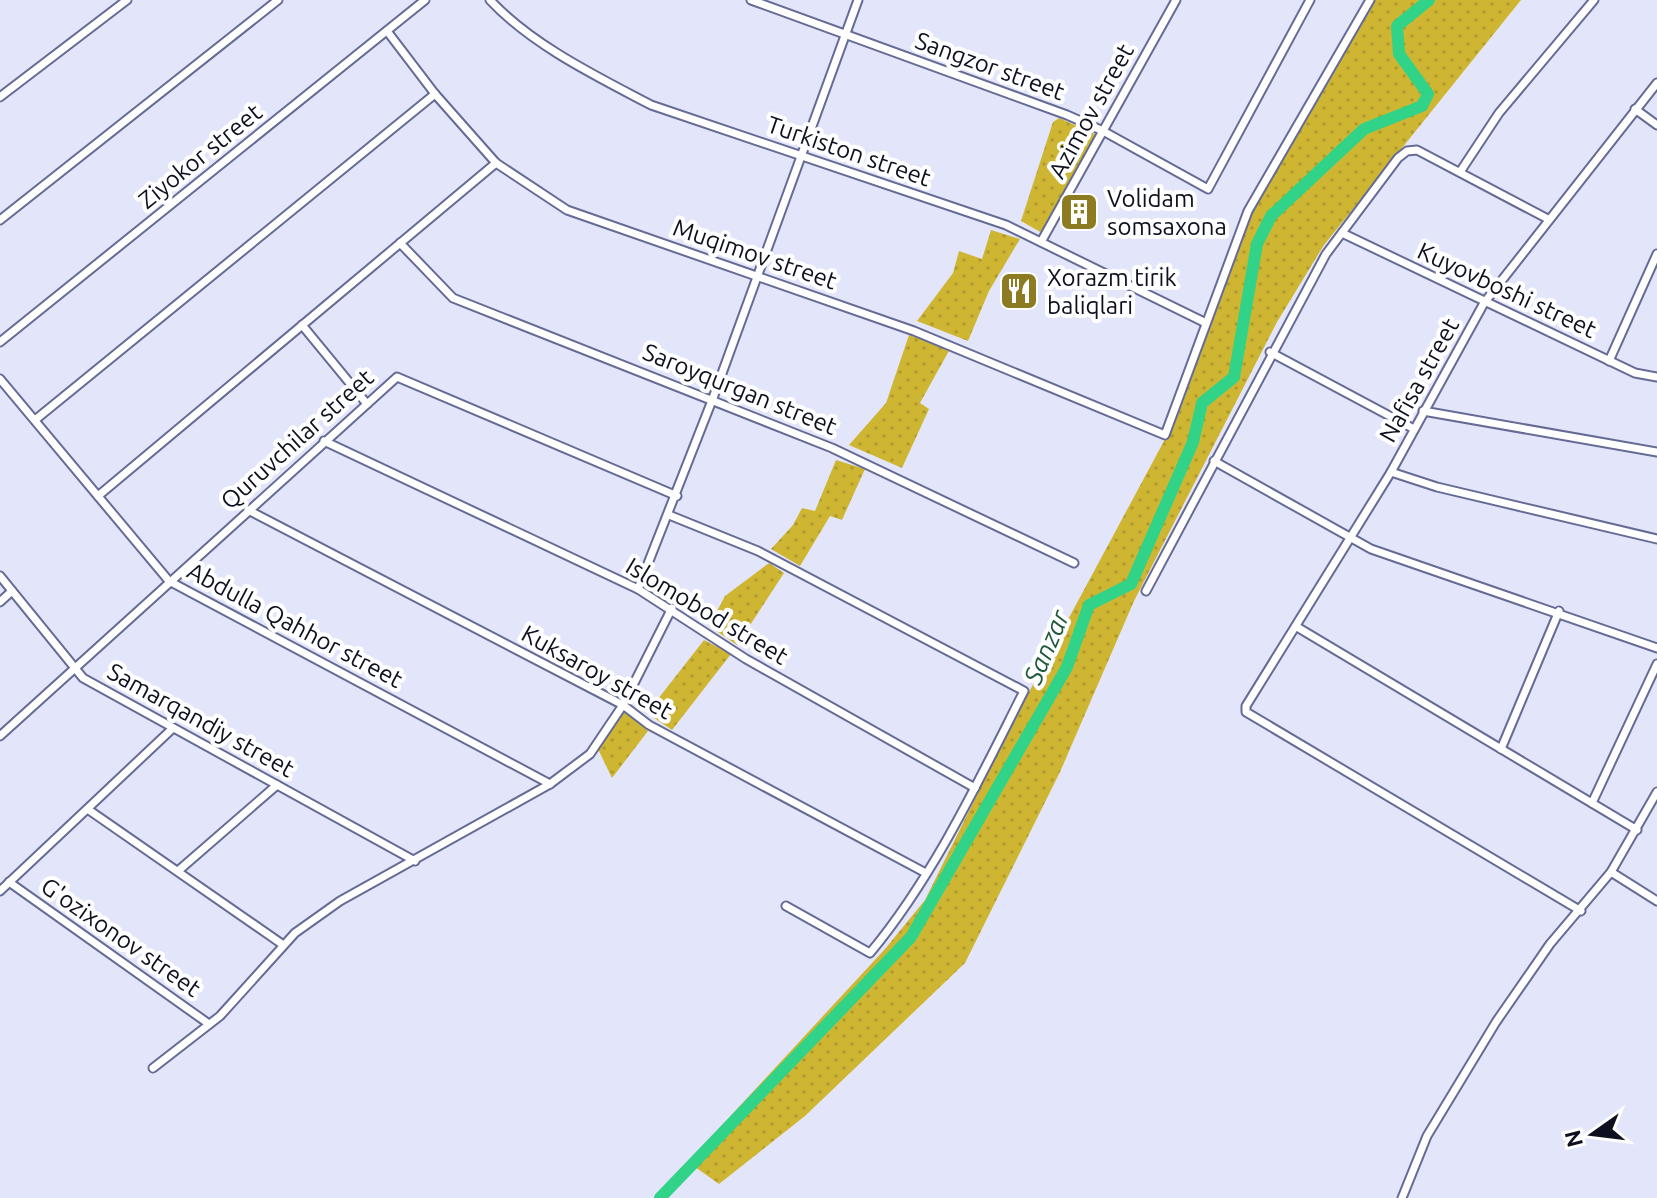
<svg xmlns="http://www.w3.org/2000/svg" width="1657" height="1198" font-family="Ubuntu,sans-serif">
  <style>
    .grass { fill: url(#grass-dots) }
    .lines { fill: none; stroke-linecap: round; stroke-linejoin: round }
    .river { stroke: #31d389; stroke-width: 12 }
    .minor-casing { stroke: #656b95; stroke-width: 11 }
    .minor { stroke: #fff; stroke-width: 7 }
    .labels { text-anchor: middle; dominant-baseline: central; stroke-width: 8; stroke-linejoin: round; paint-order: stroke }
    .street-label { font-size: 24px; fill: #0e1020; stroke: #fff }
    .poi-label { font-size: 24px; fill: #0e1020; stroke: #fff; text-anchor: start }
    .water-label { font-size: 26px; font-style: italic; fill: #1f593c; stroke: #fff }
  </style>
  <defs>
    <pattern id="grass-dots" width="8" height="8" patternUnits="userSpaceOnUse" patternTransform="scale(2)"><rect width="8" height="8" fill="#cfb632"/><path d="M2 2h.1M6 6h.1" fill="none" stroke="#b19b2c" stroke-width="1.8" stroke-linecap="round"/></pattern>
  </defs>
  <rect width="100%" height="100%" fill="#e3e6fa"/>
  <g class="grass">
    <polygon points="1374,0 1521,0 1324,245 1277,322 1134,601 1060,772 965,963 805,1116 719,1184 688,1162 885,949 925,900 1014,720 1178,415 1253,211"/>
    <polygon points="1059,118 1097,135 1042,233 1021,221 1053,122"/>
    <polygon points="991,230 1020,239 989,291 968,341 917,321 953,273 959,251 982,259"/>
    <polygon points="909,335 950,349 920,403 929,409 902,468 849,445 886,403"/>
    <polygon points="836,460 865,469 842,520 830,516 800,566 771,549 793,525 802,508 815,511"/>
    <polygon points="769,563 784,573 737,645 709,626 725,596"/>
    <polygon points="704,640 731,654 672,730 647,713"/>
    <polygon points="623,710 648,731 612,778 597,747"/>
  </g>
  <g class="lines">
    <polyline class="river" points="660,1198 911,937 1067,667 1089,605 1131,584 1193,442 1202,403 1234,377 1257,244 1271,216 1364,129 1422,106 1428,94 1399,54 1397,26 1429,0"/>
    <g class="minor-casing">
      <g id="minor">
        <path d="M490 0C532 45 596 76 651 105L1006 225 1206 323"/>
        <polyline points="751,0 1067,115 1103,131 1208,189 1310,0"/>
        <polyline points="387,31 435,94 496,163 567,210 914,331 1165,435 1248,211 1370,0"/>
        <polyline points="0,97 127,0"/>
        <polyline points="1635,109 1657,125"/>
        <polyline points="1460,172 1499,113 1594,0"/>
        <polyline points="0,220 278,0"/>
        <polyline points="1342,233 1635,373 1657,377"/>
        <polyline points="1041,242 1176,0"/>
        <polyline points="400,243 453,298 832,448 1074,563"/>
        <polyline points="302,325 367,404"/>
        <polyline points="0,342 425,0"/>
        <polyline points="1270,352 1414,429"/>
        <polyline points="1609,361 1657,254"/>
        <polyline points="0,379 169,581 550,784"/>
        <polyline points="1423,411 1657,452"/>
        <polyline points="35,420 435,94"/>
        <polyline points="324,441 638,589 746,659 975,788"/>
        <polyline points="1214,461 1371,549 1657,648"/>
        <polyline points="1391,472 1437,487 1657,539"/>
        <polyline points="98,496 496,163"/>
        <polyline points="248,510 623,705 649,725 924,872"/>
        <path d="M669 515 758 551 1024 691C979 780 934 876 870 953L786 906"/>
        <polyline points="0,576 83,678 415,861"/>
        <polyline points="638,589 713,398 858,0"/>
        <polyline points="1146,591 1326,254 1398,158 1407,151 1417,150 1548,219"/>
        <polyline points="0,602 12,591"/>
        <polyline points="1297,627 1637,830"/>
        <polyline points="0,736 397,377 677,496"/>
        <polyline points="1501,749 1559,611"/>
        <polyline points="1592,803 1657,664"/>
        <polyline points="89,810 282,944"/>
        <polyline points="178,871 277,785"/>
        <polyline points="1611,872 1657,901"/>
        <polyline points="9,882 209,1024"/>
        <polyline points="0,891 173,728"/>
        <polyline points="1581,911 1246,712 1246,706 1391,472 1484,303 1657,83"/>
        <polyline points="153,1068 220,1016 295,933 340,901 550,784 590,754 623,705 672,608"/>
        <polyline points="1402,1198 1427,1136 1496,1022 1550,944 1611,872 1657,792"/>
      </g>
    </g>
    <use href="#minor" class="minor"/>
  </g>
  <defs>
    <g id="building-square" transform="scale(2)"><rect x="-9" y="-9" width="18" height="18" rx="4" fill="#8c7b20" stroke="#fff"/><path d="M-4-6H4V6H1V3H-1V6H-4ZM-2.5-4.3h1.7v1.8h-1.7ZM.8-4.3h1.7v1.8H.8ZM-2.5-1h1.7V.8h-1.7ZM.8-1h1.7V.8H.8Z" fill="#fff"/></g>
    <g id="restaurant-square" transform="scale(2)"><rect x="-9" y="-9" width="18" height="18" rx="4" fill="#8c7b20" stroke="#fff"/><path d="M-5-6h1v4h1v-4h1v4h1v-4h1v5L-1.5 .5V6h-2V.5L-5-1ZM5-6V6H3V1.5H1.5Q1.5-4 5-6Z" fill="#fff"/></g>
  </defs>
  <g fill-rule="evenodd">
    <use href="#building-square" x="1079" y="212"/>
    <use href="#restaurant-square" x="1019" y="291"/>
  </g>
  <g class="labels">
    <g class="street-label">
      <text transform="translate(990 66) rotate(20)">Sangzor street</text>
      <text transform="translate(1091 111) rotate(-61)">Azimov street</text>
      <text transform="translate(849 151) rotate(19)">Turkiston street</text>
      <text transform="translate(200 156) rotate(-39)">Ziyokor street</text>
      <text transform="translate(755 254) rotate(19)">Muqimov street</text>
      <text transform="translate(1507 290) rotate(25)">Kuyovboshi street</text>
      <text transform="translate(1419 380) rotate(-61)">Nafisa street</text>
      <text transform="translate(740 389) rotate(22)">Saroyqurgan street</text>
      <text transform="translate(297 439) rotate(-42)">Quruvchilar street</text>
      <text transform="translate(707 611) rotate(31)">Islomobod street</text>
      <text transform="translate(295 625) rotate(28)">Abdulla Qahhor street</text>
      <text transform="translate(597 672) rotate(29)">Kuksaroy street</text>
      <text transform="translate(201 720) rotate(29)">Samarqandiy street</text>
      <text transform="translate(121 937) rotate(35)">G'ozixonov street</text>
    </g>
    <g class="poi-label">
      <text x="1107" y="198">Volidam<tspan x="1107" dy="28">somsaxona</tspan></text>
      <text x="1047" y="277">Xorazm tirik<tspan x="1047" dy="28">baliqlari</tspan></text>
    </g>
    <g class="water-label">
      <text transform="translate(1046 647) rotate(-67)">Sanzar</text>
    </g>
  </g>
  <g transform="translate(1593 1134) rotate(256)" stroke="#ffffff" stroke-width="6" paint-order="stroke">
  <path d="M0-6L14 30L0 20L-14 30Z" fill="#0e1020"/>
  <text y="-12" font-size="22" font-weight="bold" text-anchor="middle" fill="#0e1020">N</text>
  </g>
</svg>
